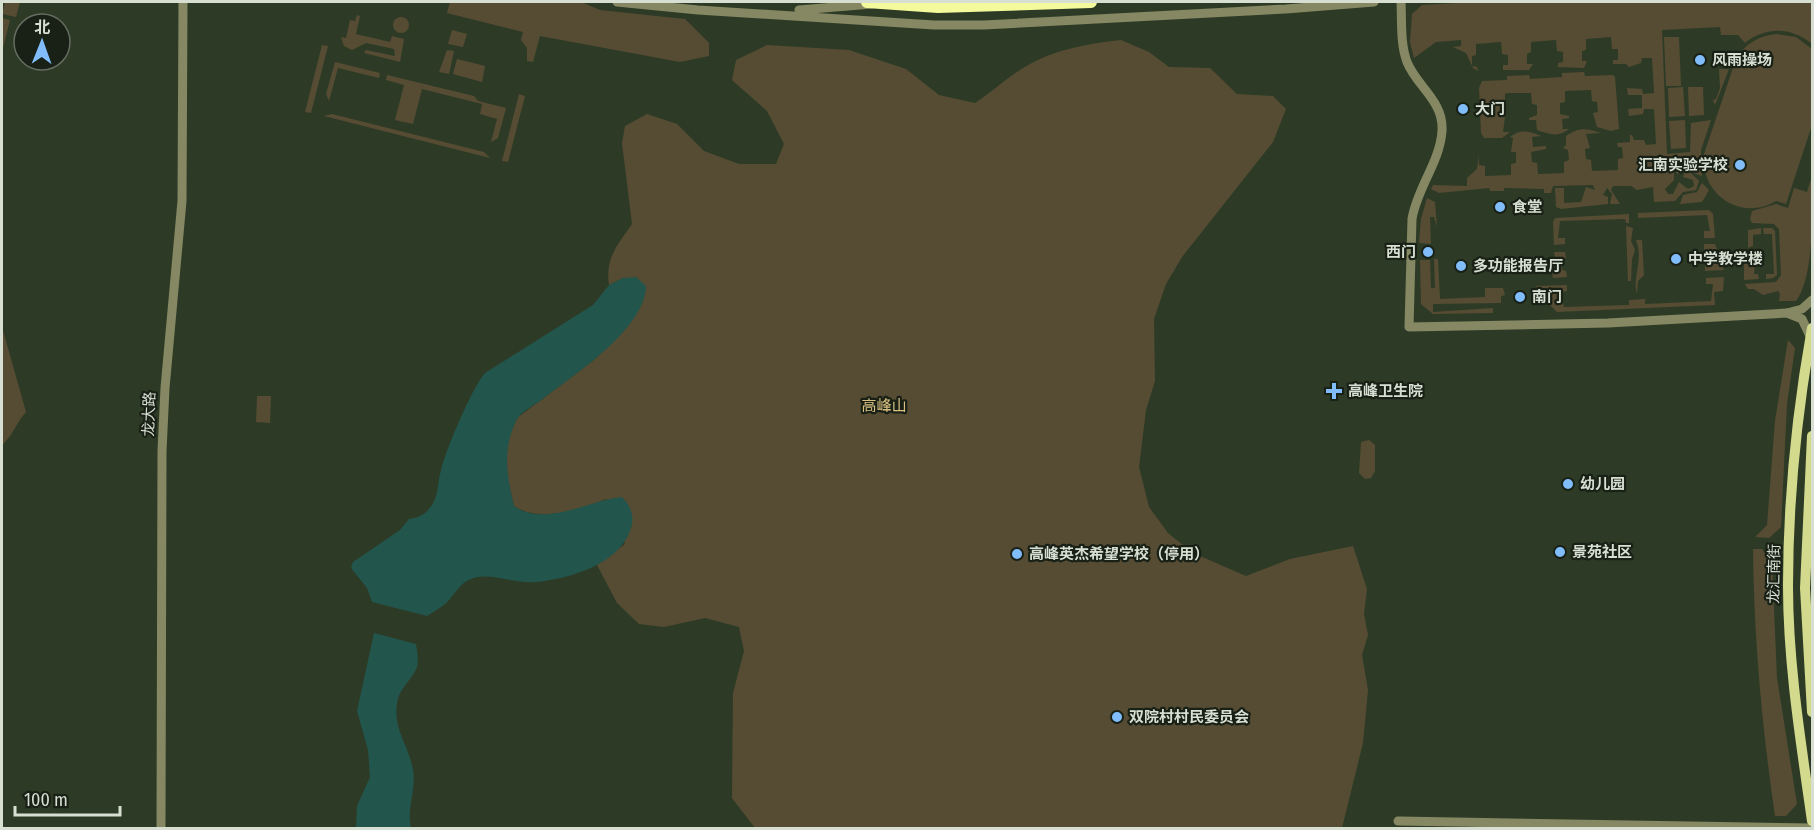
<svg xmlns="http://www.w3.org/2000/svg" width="1814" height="830" font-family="'Fira Sans Condensed','Noto Sans SC',sans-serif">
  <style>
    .green { fill: #564c33 }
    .water { fill: #22554c }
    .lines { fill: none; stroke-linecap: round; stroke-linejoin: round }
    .minor { stroke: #858863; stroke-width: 9 }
    .major { stroke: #d4da8d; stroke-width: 10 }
    .highway { stroke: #f4fa9c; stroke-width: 12 }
    .poi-dot { fill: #80bdfa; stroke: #192016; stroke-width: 2 }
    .labels { text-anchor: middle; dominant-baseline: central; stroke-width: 4.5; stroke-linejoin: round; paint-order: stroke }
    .poi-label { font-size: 15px; font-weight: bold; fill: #d7dfd2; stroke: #192016; text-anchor: start }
    .park-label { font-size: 15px; fill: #d9c080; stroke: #192016 }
    .street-label { font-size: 15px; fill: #d7dfd2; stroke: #192016 }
  </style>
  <rect width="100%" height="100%" fill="#2d3b26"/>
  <g class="green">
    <polygon points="5,2 20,2 16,17 2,14"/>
    <polygon points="450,2 581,2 600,10 685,19 709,43 709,56 680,62 540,36 533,62 527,61 527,48 521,40 523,32 447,13"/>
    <path d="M1475 2H1812V44C1792 27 1766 26 1745 43L1738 35H1721L1720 27 1662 30 1667 154 1690 152 1691 123 1711 120 1701 150 1702 176 1693 173 1691 159 1678 158 1674 163V180L1665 189 1668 194H1673L1679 182 1688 189 1694 186 1693 180 1683 177 1687 164H1680L1679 174 1676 173 1677 161 1688 160 1692 163 1691 173 1699 181 1696 190 1683 192 1675 201 1654 202 1653 187 1637 190 1631 186H1613L1611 190 1620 204H1610L1612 194 1607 188 1603 195 1608 197V204L1561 209 1556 207 1555 188H1564V203L1581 202 1586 187 1595 190 1593 185 1553 186 1551 193H1544V189L1504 188V191H1490L1489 188 1439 193 1431 189 1433 185 1467 186V178L1477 169 1479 155V165L1485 166V176L1511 175V164L1516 163V152H1511L1513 138 1510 137C1521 129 1528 131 1541 136L1532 137 1533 147 1546 146V149L1531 152 1532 162 1537 163 1538 174 1564 173V162L1569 160 1568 150 1563 148 1566 145V136C1579 127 1586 128 1601 133L1586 134 1590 148 1585 149 1586 159 1591 160 1592 171 1618 170V159L1623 158 1622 147H1618L1617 143 1630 142V135H1632L1634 140H1644L1646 145 1656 144 1654 109H1644L1643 114 1629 116 1628 109 1642 108V95H1628L1627 88 1642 89 1643 94 1654 93 1652 58H1642L1641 63 1629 67 1626 64H1613V60H1618V49H1612L1611 37 1586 39V50L1582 51V61H1587L1584 68 1558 67V63L1563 62V52L1557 51 1556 40 1531 42V52L1527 54V64H1533L1529 70H1503V65H1508V55L1502 54 1501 42 1476 44V55L1472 56V66L1477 67 1478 71 1473 68 1466 53 1453 47 1461 46V40L1436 42 1414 58 1410 42 1412 14 1422 5Z"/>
    <polygon points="357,15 360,16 356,34 390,42 392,36 404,39 400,62 364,53 366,50 395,56 394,49 366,43 352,50 344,46 341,37 346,38 350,20 355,21"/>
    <circle cx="401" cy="25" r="8"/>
    <polygon points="2,18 10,20 2,52"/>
    <polygon points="452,30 467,34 463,47 448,44"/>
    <path d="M1776 34 1796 37 1812 49V125L1786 204 1776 201C1740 222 1700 194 1704 154L1736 59C1745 44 1758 36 1776 34Z"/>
    <polygon points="1664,37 1679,37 1681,86 1666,86"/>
    <path d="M1121 40 1149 52 1169 67 1210 68 1237 94 1273 96 1286 109 1273 142 1182 257 1166 284 1154 319 1155 381 1146 410 1139 467 1149 507 1168 533 1193 553 1246 576 1290 559 1353 546 1367 589 1364 614 1368 635 1362 655 1368 690 1363 743 1342 828H755L732 798 733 693 744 651 739 627 705 618 664 627 639 624 617 603 597 565 625 544 606 499C580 510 539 523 514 506L505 467 509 437 517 418 595 359 629 325 623 278 609 285C605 258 617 246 632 224L622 143 625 126 647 114 677 124 704 151 739 164H776L784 144 767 111 732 80 736 60 767 45 849 50 906 69 939 95 975 103C991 93 1004 80 1020 70 1050 50 1086 44 1121 40Z"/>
    <polygon points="322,45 328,46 311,113 305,112"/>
    <polygon points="447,50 454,51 449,74 439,72"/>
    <polygon points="457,59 485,66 482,82 453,74"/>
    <polygon points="335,62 380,73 379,78 338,68 329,101 326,94"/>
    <polygon points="1719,69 1729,69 1715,105 1713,100 1716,99 1720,88"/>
    <path d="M1584 72 1585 76 1613 75 1615 77 1619 129 1611 131 1597 127 1593 113 1598 112 1597 102 1592 101 1591 90 1565 91V102L1560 103V114L1569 116V118L1562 119 1563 129H1569C1557 138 1550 134 1537 130L1536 120H1529V118L1537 115V105L1532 104 1531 93H1507L1505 94V105L1500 106V117H1505L1503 132H1510L1502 138H1479H1484L1481 133 1479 88 1482 81 1507 80V76L1529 75 1530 79 1562 77V73Z"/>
    <polygon points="387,75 474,96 478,101 506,108 498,138 491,142 497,119 480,114 482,104 422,89 413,124 395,120 404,85 386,80"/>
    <polygon points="1683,87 1685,116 1669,117 1668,88"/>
    <polygon points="1688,87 1703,87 1704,115 1689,116"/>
    <polygon points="519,94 525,96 508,162 502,161"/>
    <polygon points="332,114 484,152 490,158 324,116"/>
    <polygon points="1685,120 1686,148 1671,149 1669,121"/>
    <path d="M1812 176C1813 209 1814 278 1796 301H1779L1780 294 1778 291 1763 295 1754 289H1748L1745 284 1776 282 1781 275 1779 229 1774 224 1752 223 1750 219 1752 211 1776 204 1788 208 1794 188 1807 192Z"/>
    <polygon points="1702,183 1709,190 1702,202 1680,204 1683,195 1697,192"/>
    <polygon points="1427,198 1435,202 1437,227 1434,217 1430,217 1431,244 1419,243 1421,219"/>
    <polygon points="1709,210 1713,214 1715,238 1704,238 1704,231 1710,231 1707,215 1638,218 1638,213"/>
    <polygon points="1629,214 1629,223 1626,223 1625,219 1560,221 1558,238 1565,238 1565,244 1554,245 1553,222 1555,218"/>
    <polygon points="1626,226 1633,228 1631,241 1635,250 1632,259 1631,281 1628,281"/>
    <polygon points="1761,228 1761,234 1753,235 1753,246 1748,248 1748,230"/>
    <polygon points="1763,228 1772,228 1775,231 1777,275 1773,278 1766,279 1766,274 1774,274 1772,234 1764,234"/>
    <path d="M1636 240H1642L1644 275 1638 281 1637 294C1632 276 1644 261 1636 240Z"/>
    <polygon points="1704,244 1715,244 1724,270 1705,271 1705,264 1709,264 1708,252 1704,252"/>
    <polygon points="1554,252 1565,252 1566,258 1561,258 1562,270 1566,271 1567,277 1553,278 1552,272 1557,267"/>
    <polygon points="1434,259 1438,259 1440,299 1485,297 1485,288 1503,288 1505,295 1501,296 1501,303 1433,304 1433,312 1493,308 1493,313 1433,314 1421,304 1420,260 1430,260 1431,288 1435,288"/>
    <polygon points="1744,262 1755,263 1754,274 1758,274 1759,279 1744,280"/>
    <polygon points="1724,277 1723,291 1714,292 1715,305 1557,312 1549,304 1548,298 1540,298 1539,294 1536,294 1536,286 1567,285 1567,291 1560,292 1564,307 1629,305 1629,300 1645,299 1645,304 1711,301 1713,284 1706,284 1706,278"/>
    <path d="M2 327 26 412C17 421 13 436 2 445Z"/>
    <polygon points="1788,340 1795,348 1787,404 1781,527 1769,538 1755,537 1767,525 1775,421"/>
    <polygon points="257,396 271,396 270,423 256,422"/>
    <polygon points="1369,440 1375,445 1375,471 1371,478 1365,479 1359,473 1361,442"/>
    <path d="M1753 549H1762L1772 562 1777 678 1797 804 1786 816H1775C1762 727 1754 639 1753 549Z"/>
  </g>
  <g class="water">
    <path d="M636 277 646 286C645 329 575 374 544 398 535 405 520 412 516 421 502 450 507 477 514 506 545 528 589 500 622 497 632 507 635 518 630 531 617 565 571 578 537 582 518 584 494 574 477 577 462 581 459 588 450 599 444 606 435 611 427 616L372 602 367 588 351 568 353 562 400 530 409 519C416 518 423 516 429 509 439 498 437 484 441 470 446 449 472 388 485 373L593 305 609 285 623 278Z"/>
    <path d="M374 633 416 644C417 651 419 661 417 667 412 680 399 688 397 703 393 728 407 743 412 765 418 787 406 807 411 828H356L357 806 370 777 368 750 357 711Z"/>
  </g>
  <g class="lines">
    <g class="minor">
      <polyline points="617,2 698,10 934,25 984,25 1286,9 1374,2"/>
      <path d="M1401 2C1402 21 1400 43 1407 62 1417 87 1444 101 1442 131 1440 162 1417 188 1412 219L1409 327 1608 323 1787 313"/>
      <polyline points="799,10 872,4"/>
      <polyline points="1810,336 1802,319 1787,313 1802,309 1812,300"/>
      <polyline points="1398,821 1812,828"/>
      <polyline points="161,828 162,451 165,388 182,201 183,2"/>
    </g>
    <g class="major">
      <path d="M1812 328C1797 412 1788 500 1788 586 1788 664 1801 743 1812 821"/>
      <polyline points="1812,436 1805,588 1812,712"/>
    </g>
    <polyline class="highway" points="867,2 938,7 1091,2"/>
  </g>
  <g class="poi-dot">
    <circle cx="1700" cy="60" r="6"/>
    <circle cx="1463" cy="109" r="6"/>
    <circle cx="1740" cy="165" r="6"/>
    <circle cx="1500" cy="207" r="6"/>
    <circle cx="1428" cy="252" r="6"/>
    <circle cx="1676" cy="259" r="6"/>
    <circle cx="1461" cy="266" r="6"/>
    <circle cx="1520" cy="297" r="6"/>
    <path d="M1331 382h6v6h6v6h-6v6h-6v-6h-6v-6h6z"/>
    <circle cx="1568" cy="484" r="6"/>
    <circle cx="1560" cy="552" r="6"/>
    <circle cx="1017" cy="554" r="6"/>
    <circle cx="1117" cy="717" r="6"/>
  </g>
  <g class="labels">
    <g class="poi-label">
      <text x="1712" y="60">风雨操场</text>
      <text x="1475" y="109">大门</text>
      <text x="1728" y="165" text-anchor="end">汇南实验学校</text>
      <text x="1512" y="207">食堂</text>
      <text x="1416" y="252" text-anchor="end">西门</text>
      <text x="1688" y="259">中学教学楼</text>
      <text x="1473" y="266">多功能报告厅</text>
      <text x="1532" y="297">南门</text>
      <text x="1348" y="391">高峰卫生院</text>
      <text x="1580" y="484">幼儿园</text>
      <text x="1572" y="552">景苑社区</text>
      <text x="1029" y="554">高峰英杰希望学校（停用）</text>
      <text x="1129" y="717">双院村村民委员会</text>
    </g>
    <g class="park-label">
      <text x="884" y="406">高峰山</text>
    </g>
    <g class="street-label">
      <text transform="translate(149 414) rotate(-88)">龙大路</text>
      <text transform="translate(1774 574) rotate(-89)">龙汇南街</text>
    </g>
  </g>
  <rect width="1814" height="830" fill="none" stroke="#d7dfd2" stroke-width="6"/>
  <g transform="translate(42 42) rotate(1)"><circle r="28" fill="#192016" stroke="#656c61" stroke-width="1.5"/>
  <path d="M0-4.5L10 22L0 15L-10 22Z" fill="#80bdfa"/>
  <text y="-9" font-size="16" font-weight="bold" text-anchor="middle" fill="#d7dfd2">北</text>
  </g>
  <path d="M15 806v9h105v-9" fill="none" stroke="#d7dfd2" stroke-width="3"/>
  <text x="24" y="806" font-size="18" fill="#d7dfd2" stroke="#192016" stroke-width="4.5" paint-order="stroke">100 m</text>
</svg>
